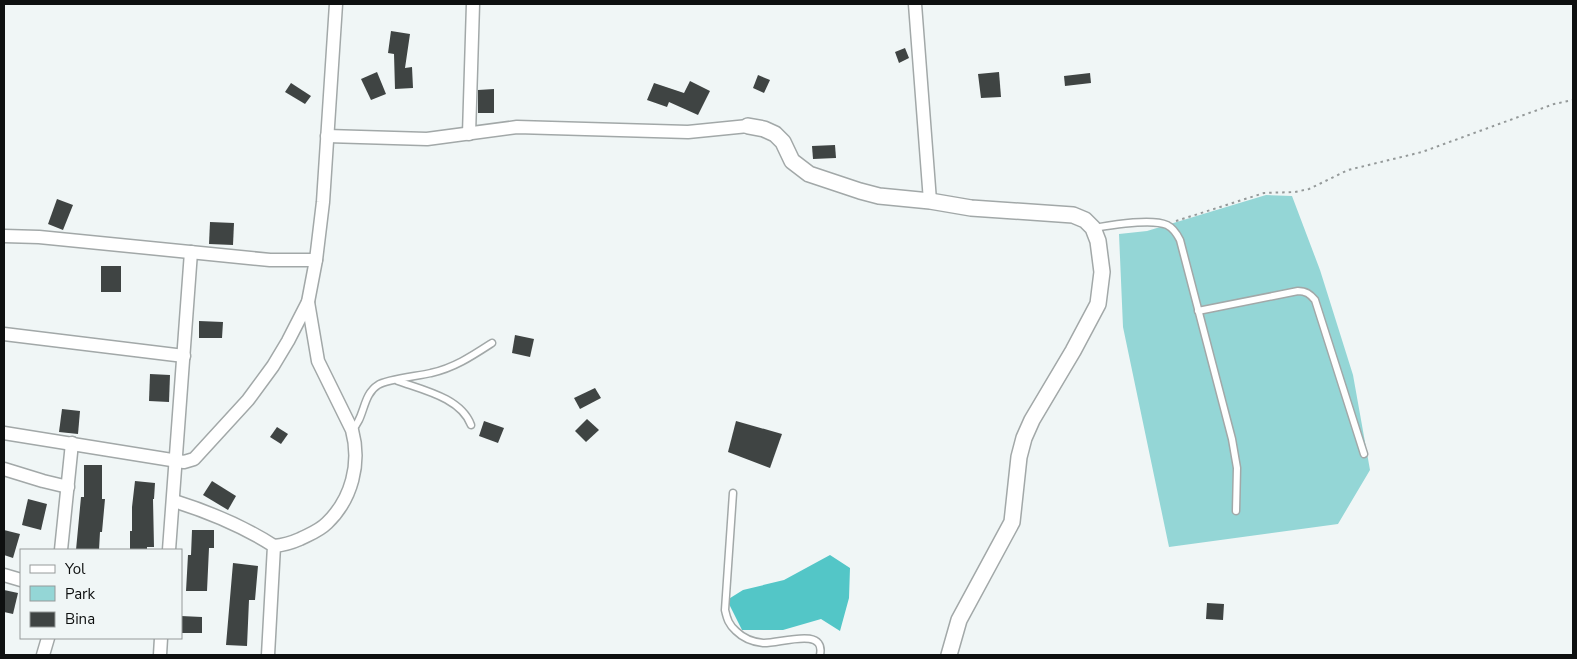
<svg xmlns="http://www.w3.org/2000/svg" width="1577" height="659" font-family="'Nunito Sans',sans-serif">
  <style>
    .green { fill: #94d6d6 }
    .forest { fill: #53c6c7 }
    .building { fill: #3f4443 }
    .lines { fill: none; stroke-linecap: round; stroke-linejoin: round }
    .service-casing { stroke: #a2a8a8; stroke-width: 9 }
    .minor-casing { stroke: #a2a8a8; stroke-width: 15 }
    .tertiary-casing { stroke: #a2a8a8; stroke-width: 18 }
    .path { stroke: #949999; stroke-width: 2; stroke-dasharray: 2.5 4; stroke-linecap: butt }
    .service { stroke: #fff; stroke-width: 6 }
    .minor { stroke: #fff; stroke-width: 12 }
    .tertiary { stroke: #fff; stroke-width: 15 }
  </style>
  <rect width="100%" height="100%" fill="#f0f6f6"/>
  <polygon class="green" points="1266,195 1292,196 1320,270 1353,375 1370,470 1338,524 1169,547 1123,327 1119,234 1147,231"/>
  <polygon class="forest" points="830,555 850,568 849,598 840,631 821,619 783,630 742,630 727,600 743,590 784,580"/>
  <g class="building">
    <polygon points="391,31 410,34 405,68 412,67 413,88 395,89 394,54 388,53"/>
    <polygon points="905,48 909,58 899,63 895,52"/>
    <polygon points="377,72 386,94 371,100 361,79"/>
    <polygon points="999,72 1001,97 981,98 978,74"/>
    <polygon points="1090,73 1091,83 1065,86 1064,76"/>
    <polygon points="758,75 770,80 764,93 753,88"/>
    <polygon points="690,81 710,91 698,115 669,102 667,107 647,100 654,83 684,93"/>
    <polygon points="291,83 311,96 305,104 285,92"/>
    <polygon points="494,89 494,113 478,113 478,90"/>
    <polygon points="835,145 836,158 813,159 812,146"/>
    <polygon points="57,199 73,205 63,230 48,224"/>
    <polygon points="210,222 234,223 233,245 209,244"/>
    <rect x="101" y="266" width="20" height="26"/>
    <polygon points="199,321 223,322 222,338 199,338"/>
    <polygon points="515,335 534,339 530,357 512,353"/>
    <polygon points="150,374 170,375 169,402 149,401"/>
    <polygon points="595,388 601,398 580,409 574,398"/>
    <polygon points="62,409 80,411 78,434 59,432"/>
    <polygon points="587,419 599,430 586,442 575,431"/>
    <polygon points="484,421 504,428 498,443 479,436"/>
    <polygon points="736,421 782,434 770,468 728,452"/>
    <polygon points="277,427 288,434 281,444 270,437"/>
    <polygon points="84,465 102,465 102,499 105,499 102,532 100,532 99,550 76,550 81,497 84,497"/>
    <polygon points="135,481 155,483 154,499 153,499 154,547 147,547 147,550 130,550 130,531 132,531 132,507"/>
    <polygon points="212,481 236,496 228,510 203,495"/>
    <polygon points="28,499 47,504 41,530 22,525"/>
    <polygon points="4,530 20,534 13,558 4,555"/>
    <polygon points="192,530 214,530 214,548 209,548 207,591 186,591 188,555 191,555"/>
    <polygon points="233,563 258,566 255,600 249,600 247,646 226,645"/>
    <polygon points="4,590 18,593 13,614 4,612"/>
    <polygon points="1207,603 1224,604 1223,620 1206,619"/>
    <polygon points="181,616 202,617 202,633 181,633"/>
  </g>
  <g class="lines">
    <g class="service-casing">
      <g id="service">
        <path d="M1094 228C1112 225 1151 218 1167 225 1173 228 1177 234 1180 240L1232 439 1237 468 1236 511"/>
        <path d="M1198 311 1298 291C1306 291 1310 294 1315 300L1364 454"/>
        <path d="M398 381C423 390 461 398 471 425"/>
        <path d="M352 430C365 418 362 395 378 385 387 379 419 376 431 373 454 368 472 356 492 343"/>
        <path d="M733 493 725 610C727 619 729 625 736 631 743 638 753 642 763 643 779 644 826 626 820 655"/>
      </g>
    </g>
    <g class="minor-casing">
      <g id="minor">
        <polyline points="915,4 930,201"/>
        <polyline points="469,134 473,4"/>
        <polyline points="327,136 427,139 517,127 688,132 748,126"/>
        <polyline points="4,236 39,237 270,260 316,260"/>
        <polyline points="4,334 184,356"/>
        <polyline points="4,433 184,462 194,459 248,400 273,366 288,341 308,302 316,260 323,202 336,4"/>
        <polyline points="4,469 43,481 68,487"/>
        <path d="M174 501C209 512 243 526 274 546L268 655"/>
        <path d="M274 546C284 545 291 543 300 539 310 534 319 531 327 523 352 499 361 463 352 430L318 361 308 302"/>
        <polyline points="61,550 72,443"/>
        <polyline points="169,550 191,252"/>
        <polyline points="4,575 21,580"/>
        <polyline points="43,655 48,638"/>
        <polyline points="160,655 161,638"/>
      </g>
    </g>
    <g class="tertiary-casing">
      <polyline id="tertiary" points="748,126 764,129 775,134 783,142 792,161 809,174 860,191 879,196 930,201 971,208 1073,215 1085,220 1093,228 1098,241 1102,272 1098,304 1073,351 1032,420 1024,438 1019,457 1012,522 959,620 949,655"/>
    </g>
    <polyline class="path" points="1176,221 1264,193 1295,192 1309,189 1348,170 1422,152 1554,104 1573,100"/>
    <use href="#service" class="service"/>
    <use href="#minor" class="minor"/>
    <use href="#tertiary" class="tertiary"/>
  </g>
  <rect width="1577" height="659" fill="none" stroke="#0e1010" stroke-width="10"/>
  <rect x="20" y="549" width="162" height="90" fill="#f0f6f6" stroke="#969a9a"/>
  <rect x="30" y="565" width="25" height="8" fill="#ffffff" stroke="#969a9a"/>
  <text x="65" y="574" font-size="15" fill="#0e1010">Yol</text>
  <rect x="30" y="586" width="25" height="15" fill="#94d6d6" stroke="#969a9a"/>
  <text x="65" y="599" font-size="15" fill="#0e1010">Park</text>
  <rect x="30" y="612" width="25" height="15" fill="#3f4443" stroke="#969a9a"/>
  <text x="65" y="624" font-size="15" fill="#0e1010">Bina</text>
</svg>
